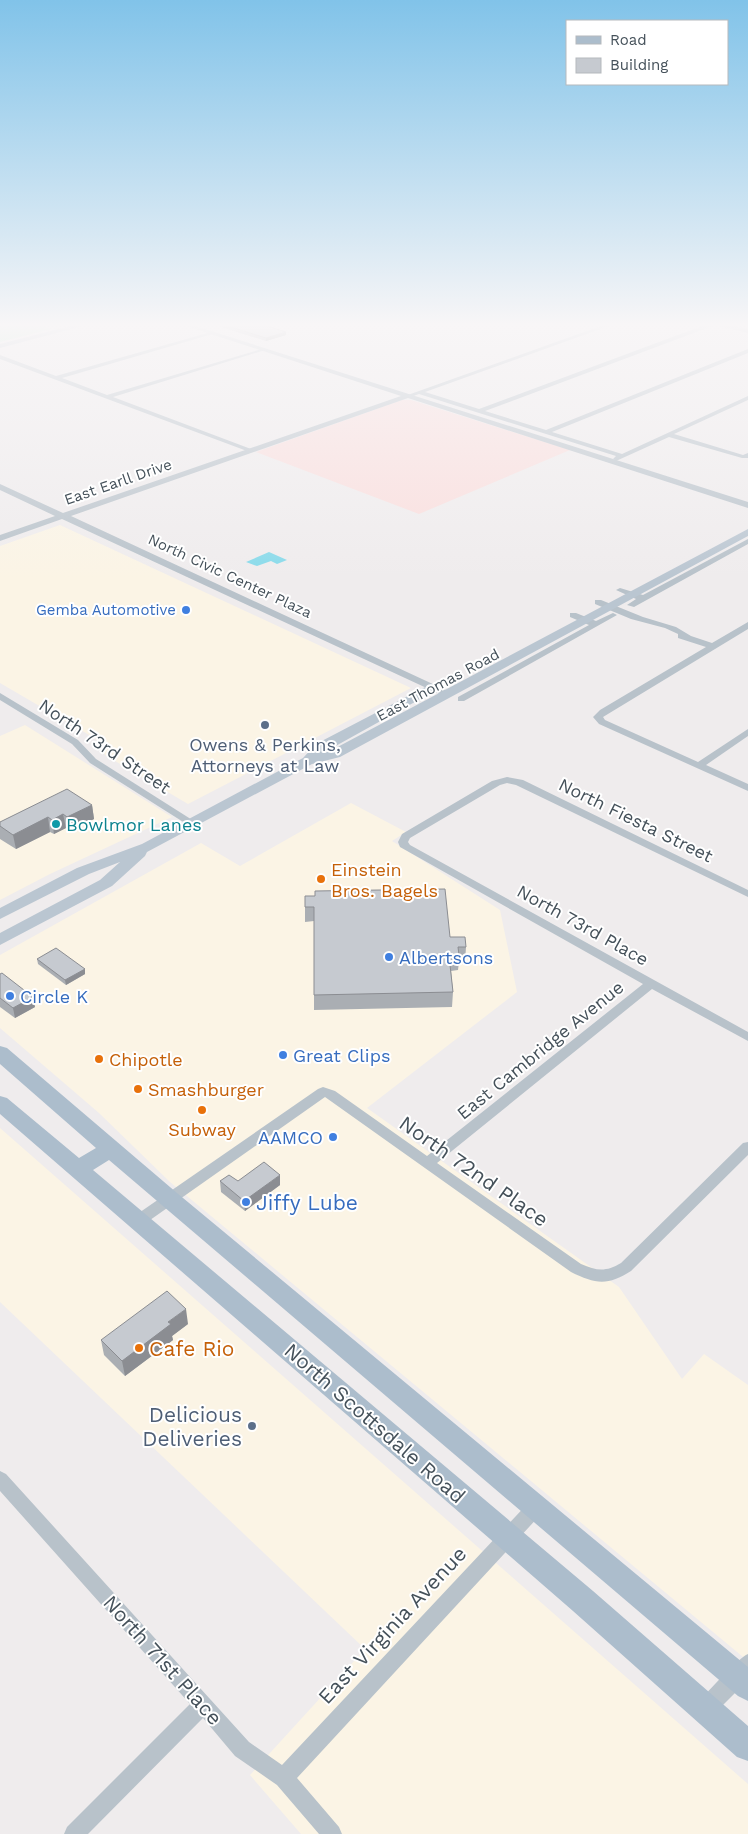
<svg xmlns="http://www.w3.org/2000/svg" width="748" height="1834" font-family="'Work Sans',sans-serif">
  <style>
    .commercial { fill: #fbf4e5 }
    .medical { fill: #fadddc }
    .green { fill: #baeecc }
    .water { fill: #88daea }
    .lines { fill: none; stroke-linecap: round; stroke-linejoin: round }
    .minor { fill: #b8c2ca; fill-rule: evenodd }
    .tertiary { fill: #b8c2ca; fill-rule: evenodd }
    .secondary { fill: #bac6d1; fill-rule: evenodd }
    .primary { fill: #acbdcc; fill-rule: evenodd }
    .wall { fill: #aaaeb3 }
    .shaded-wall { fill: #8b8d92 }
    .building { fill: #c6cad0; stroke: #8b8d92 }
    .shop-dot { fill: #3f7fe0; stroke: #fff; stroke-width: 2 }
    .service-dot { fill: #5c6f8a; stroke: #fff; stroke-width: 2 }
    .culture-dot { fill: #0f9aa8; stroke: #fff; stroke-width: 2 }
    .food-dot { fill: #e8710a; stroke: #fff; stroke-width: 2 }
    .labels { text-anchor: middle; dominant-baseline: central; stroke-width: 4; stroke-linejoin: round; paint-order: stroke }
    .far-street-label { font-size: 15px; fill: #45515a; stroke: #fff }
    .far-shop-label { font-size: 15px; fill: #366cbe; stroke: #fff; text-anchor: end }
    .service-label { font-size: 18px; fill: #4e5e75; stroke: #fff }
    .street-label { font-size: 18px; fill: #45515a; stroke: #fff }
    .culture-label { font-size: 18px; fill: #0d838f; stroke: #fff; text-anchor: start }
    .food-label { font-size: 18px; fill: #c56008; stroke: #fff; text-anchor: start }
    .shop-label { font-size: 18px; fill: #366cbe; stroke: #fff; text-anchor: start }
    .near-street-label { font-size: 21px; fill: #45515a; stroke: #fff }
    .near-shop-label { font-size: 21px; fill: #366cbe; stroke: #fff; text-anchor: start }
    .near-food-label { font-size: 21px; fill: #c56008; stroke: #fff; text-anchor: start }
    .near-service-label { font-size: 21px; fill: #4e5e75; stroke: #fff; text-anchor: end }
  </style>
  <rect width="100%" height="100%" fill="#efeced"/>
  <g class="commercial">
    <polygon points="60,525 411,688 188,804 105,755 96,739 0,683 0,546"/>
    <polygon points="25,725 172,817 50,874 0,900 0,736"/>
    <polygon points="351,803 406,832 392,841 500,910 517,992 367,1108 619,1287 682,1379 704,1354 748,1385 748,1661 170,1182 99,1113 0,1028 0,955 201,843 240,866"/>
    <polygon points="0,1128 748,1784 748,1834 301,1834 250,1775 365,1649 0,1302"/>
  </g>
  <polygon class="medical" points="402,400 411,400 570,450 419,514 256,452"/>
  <polygon class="green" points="0,323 33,323 51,329 0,342"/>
  <polygon class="water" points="269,552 287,560 277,564 271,561 257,566 246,562"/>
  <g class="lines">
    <g class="minor">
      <polygon points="609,323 617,323 425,392 479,409 710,323 719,323 748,329 748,333 715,325 485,411 546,430 748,349 748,353 552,432 622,454 748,396 748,400 674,434 743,455 748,453 748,458 742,458 669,437 616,461 613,459 616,456 419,394 408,398 405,396"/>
      <polygon points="211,332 216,333 62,378 107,395 265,348 265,350 113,397 251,449 251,451 247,451 0,359 0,355 56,376"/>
      <polygon points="748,539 748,544 634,607 627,605 636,599 616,590 620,588 643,595"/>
      <polygon points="595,600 601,600 643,617 676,627 691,636 712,643 748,622 748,629 603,717 605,720 698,762 748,729 748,736 706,765 748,784 748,791 599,724 593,717 600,710 706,647 678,638 678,634 665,628 631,619 595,604"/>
      <polygon points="570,613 576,613 596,621 613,613 617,615 464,701 458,701 458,697 589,625 570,617"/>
      <polygon points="0,693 78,740 96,759 197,823 192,826 188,825 90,763 72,744 0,700"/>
      <path d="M507 777 523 780 748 890V897L516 785 507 783 500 785 410 838 408 842 410 845 748 1032V1041L652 989 437 1163 581 1264C597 1271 606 1272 621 1263L743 1143 748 1142V1155L631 1271C608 1286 595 1284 571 1272L325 1097 143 1225 138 1227 133 1225 131 1221 133 1217 318 1089 323 1087 335 1091 427 1156 643 984 400 847 398 842 402 834 492 781Z"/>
      <polygon points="0,1471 6,1474 249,1742 282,1765 530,1501 536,1499 542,1501 545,1507 542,1513 297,1778 339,1827 342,1834 319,1834 277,1785 235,1756 203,1718 88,1834 64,1834 67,1827 190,1704 0,1491"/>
      <path d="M748 1654V1678L744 1684 713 1715 706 1718 699 1715 696 1708 699 1701C709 1691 738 1658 748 1654Z"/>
    </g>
    <polygon class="tertiary" points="177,323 186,323 748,502 748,508 408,398 71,516 450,692 452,694 450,696 446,697 62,519 0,541 0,535 55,516 0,490 0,484 63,513 401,396"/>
    <g class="secondary">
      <polygon points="82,323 94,323 0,348 0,344"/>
      <polygon points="748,529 748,536 340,757 312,764 147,852 145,856 112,886 0,945 0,933 100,880 120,862 89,874 0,919 0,908 77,868 142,844 303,758 316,744 429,685 434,684 440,688 323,753 330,751"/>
    </g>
    <polygon class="primary" points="0,1046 7,1048 177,1193 748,1667 748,1701 738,1696 109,1160 93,1170 593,1591 748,1726 748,1761 737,1757 573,1611 0,1114 0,1096 7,1098 79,1158 96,1148 0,1064"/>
  </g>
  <g class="wall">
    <polygon points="208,323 257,323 286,332 286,335 266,341"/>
    <polygon points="92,805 94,819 70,831 66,828 54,834 50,832 16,849 0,839 0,822"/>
    <polygon points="305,896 450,937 466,947 465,962 459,962 458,970 451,971 453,992 452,1007 314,1010 314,921 305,922"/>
    <polygon points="37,959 85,969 85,974 66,985 38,964"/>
    <polygon points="0,974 35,1007 15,1018 0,1007"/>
    <polygon points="220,1181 238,1181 280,1185 245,1211 221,1192"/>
    <polygon points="188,1324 172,1336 173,1340 125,1376 104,1355 101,1340"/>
  </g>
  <g class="shaded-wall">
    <polygon points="286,332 286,335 266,341 266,338"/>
    <polygon points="92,805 94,819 70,831 67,817"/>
    <polygon points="63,814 66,828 54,834 52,820"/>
    <polygon points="48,817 50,832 16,849 13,835"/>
    <polygon points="85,969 85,974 66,985 65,980"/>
    <polygon points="33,997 35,1007 15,1018 13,1008"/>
    <polygon points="280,1175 280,1185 245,1211 244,1201"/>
    <polygon points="186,1309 188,1324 172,1336 173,1340 125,1376 122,1361 168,1322"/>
  </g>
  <g class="building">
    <polygon points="218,323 257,323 286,332 266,338"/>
    <polygon points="67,789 92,805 67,817 63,814 52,820 48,817 13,835 0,826 0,822"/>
    <polygon points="445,889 450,937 465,937 466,947 458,947 459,955 449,956 453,992 314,995 314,907 305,907 305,896 315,896 315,891"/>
    <polygon points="56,948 85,969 65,980 37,959"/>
    <polygon points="2,973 33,997 13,1008 0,998 0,974"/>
    <polygon points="264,1162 280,1175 244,1201 220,1181 229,1175 238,1181"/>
    <polygon points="167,1291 186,1309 168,1322 171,1324 122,1361 101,1340"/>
  </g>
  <linearGradient id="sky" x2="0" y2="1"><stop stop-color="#81c3e9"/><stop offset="0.56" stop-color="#f8f6f7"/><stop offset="1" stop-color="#f8f6f7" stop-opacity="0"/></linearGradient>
  <rect width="748" height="580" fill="url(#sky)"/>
  <g class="shop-dot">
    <circle cx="186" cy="610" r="5"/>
    <circle cx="389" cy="957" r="5"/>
    <circle cx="10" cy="996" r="5"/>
    <circle cx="283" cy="1055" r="5"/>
    <circle cx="333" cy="1137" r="5"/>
    <circle cx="246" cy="1202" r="5"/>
  </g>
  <g class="service-dot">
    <circle cx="265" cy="725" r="5"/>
    <circle cx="252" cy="1426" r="5"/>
  </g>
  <circle class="culture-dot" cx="56" cy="824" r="5"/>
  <g class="food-dot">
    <circle cx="321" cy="879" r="5"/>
    <circle cx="99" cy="1059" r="5"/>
    <circle cx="138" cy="1089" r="5"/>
    <circle cx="202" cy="1110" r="5"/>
    <circle cx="139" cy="1348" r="5"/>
  </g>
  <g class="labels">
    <g class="far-street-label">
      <text transform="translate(118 482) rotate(-19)">East Earll Drive</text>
      <text transform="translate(230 576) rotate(25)">North Civic Center Plaza</text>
      <text transform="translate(438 685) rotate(-28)">East Thomas Road</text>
    </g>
    <g class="far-shop-label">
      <text x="176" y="610">Gemba Automotive</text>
    </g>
    <g class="service-label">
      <text x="265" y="744">Owens &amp; Perkins,<tspan x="265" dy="21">Attorneys at Law</tspan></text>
    </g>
    <g class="street-label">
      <text transform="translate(105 746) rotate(34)">North 73rd Street</text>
      <text transform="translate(636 820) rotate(26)">North Fiesta Street</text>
      <text transform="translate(583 925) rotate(29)">North 73rd Place</text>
      <text transform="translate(540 1050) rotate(-39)">East Cambridge Avenue</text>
    </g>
    <g class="culture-label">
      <text x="66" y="824">Bowlmor Lanes</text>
    </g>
    <g class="food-label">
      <text x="331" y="869">Einstein<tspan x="331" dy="21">Bros. Bagels</tspan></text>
      <text x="109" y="1059">Chipotle</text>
      <text x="148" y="1089">Smashburger</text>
      <text x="202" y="1129" text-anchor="middle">Subway</text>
    </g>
    <g class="shop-label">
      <text x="399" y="957">Albertsons</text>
      <text x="20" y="996">Circle K</text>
      <text x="293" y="1055">Great Clips</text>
      <text x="323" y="1137" text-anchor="end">AAMCO</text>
    </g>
    <g class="near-street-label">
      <text transform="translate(474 1171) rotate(35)">North 72nd Place</text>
      <text transform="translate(375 1423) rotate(41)">North Scottsdale Road</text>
      <text transform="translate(392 1625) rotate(-47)">East Virginia Avenue</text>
      <text transform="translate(163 1660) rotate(48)">North 71st Place</text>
    </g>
    <g class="near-shop-label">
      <text x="256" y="1202">Jiffy Lube</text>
    </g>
    <g class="near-food-label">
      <text x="149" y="1348">Cafe Rio</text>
    </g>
    <g class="near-service-label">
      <text x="242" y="1414">Delicious<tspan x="242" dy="24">Deliveries</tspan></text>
    </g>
  </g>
  <rect x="566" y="20" width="162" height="65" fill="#ffffff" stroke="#b5b9bd"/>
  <rect x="576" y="36" width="25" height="8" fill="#acbdcc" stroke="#b5b9bd"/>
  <text x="610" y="45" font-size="15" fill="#45515a">Road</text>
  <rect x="576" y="58" width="25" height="15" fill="#c6cad0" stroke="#b5b9bd"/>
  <text x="610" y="70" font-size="15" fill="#45515a">Building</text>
</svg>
